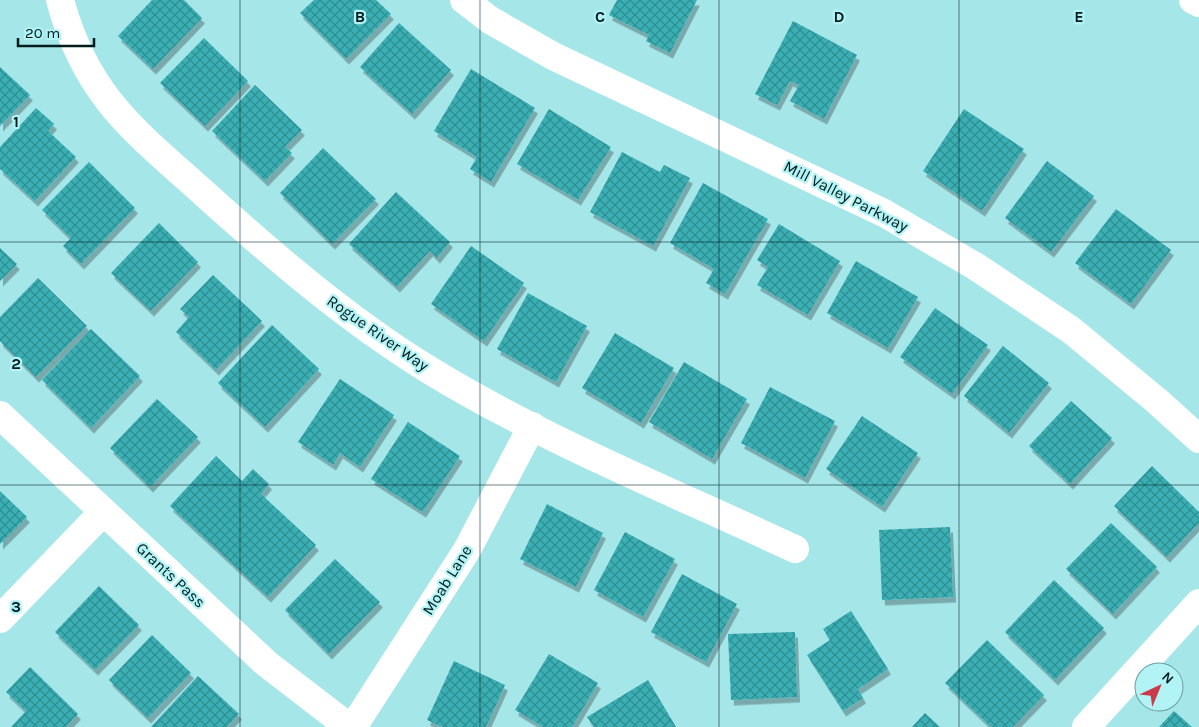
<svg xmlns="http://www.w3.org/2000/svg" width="1199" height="727" font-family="Karla,sans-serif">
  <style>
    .building { fill: url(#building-cross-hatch); filter: url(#shadow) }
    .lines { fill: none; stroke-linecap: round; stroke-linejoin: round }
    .minor { stroke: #fff; stroke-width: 28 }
    .grid { fill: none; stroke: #021c1d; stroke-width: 1; stroke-opacity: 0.55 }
    .labels { text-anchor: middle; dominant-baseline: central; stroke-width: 4.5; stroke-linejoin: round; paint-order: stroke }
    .street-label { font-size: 16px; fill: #021c1d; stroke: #b2f3f6 }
    .grid-label { font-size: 16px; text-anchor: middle; font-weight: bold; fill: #021c1d; stroke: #b2f3f6; stroke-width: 4.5; stroke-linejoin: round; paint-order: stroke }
  </style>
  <defs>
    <pattern id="building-cross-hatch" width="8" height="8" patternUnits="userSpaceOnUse" patternTransform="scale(1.25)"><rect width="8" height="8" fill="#3bb0b4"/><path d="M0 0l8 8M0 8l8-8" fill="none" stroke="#2f8e92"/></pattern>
    <filter id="shadow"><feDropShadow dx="3" dy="5.5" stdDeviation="0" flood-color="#0004"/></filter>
  </defs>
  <rect width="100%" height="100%" fill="#a5e6e9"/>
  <g class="building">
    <polygon points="152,0 184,0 202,18 153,69 118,36"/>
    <polygon points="314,0 376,0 391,14 346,59 300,13"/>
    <polygon points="617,0 697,0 670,53 646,41 649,35 609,15"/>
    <polygon points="793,21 857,55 824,119 790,101 799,85 790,81 777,105 755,94"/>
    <polygon points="399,23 451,70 412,114 360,67"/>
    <polygon points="204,38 248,81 205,126 160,83"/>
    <polygon points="0,67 30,95 0,126"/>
    <polygon points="471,69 535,108 491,182 470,169 477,157 434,131"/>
    <polygon points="255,85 302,130 285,147 292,153 265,181 212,131"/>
    <polygon points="36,108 54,124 48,131 76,157 35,201 0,169 0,147"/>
    <polygon points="549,109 611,147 578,200 517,164"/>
    <polygon points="964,109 1024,149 982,211 923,171"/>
    <polygon points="323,148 376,199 332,244 280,193"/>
    <polygon points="622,152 660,172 664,165 690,178 653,246 590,212"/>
    <polygon points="1047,161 1094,196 1051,252 1005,218"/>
    <polygon points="89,162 135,208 81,264 63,246 71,238 42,210"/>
    <polygon points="703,183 768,219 725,294 706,283 714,269 670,243"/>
    <polygon points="396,192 450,242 437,258 430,251 397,287 349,244"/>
    <polygon points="1116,209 1171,250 1131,304 1075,263"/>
    <polygon points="159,223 198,262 151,311 111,273"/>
    <polygon points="779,224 840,261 808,315 757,285 768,267 757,260"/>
    <polygon points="471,246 524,283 484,341 431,304"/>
    <polygon points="0,248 17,264 0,281"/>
    <polygon points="856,261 918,297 888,348 827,313"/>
    <polygon points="213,275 262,321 216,370 176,332 189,317 180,309"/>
    <polygon points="38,278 87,326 36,377 0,341 0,317"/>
    <polygon points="528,293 587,326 556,382 497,349"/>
    <polygon points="935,308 988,345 952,394 900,357"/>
    <polygon points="272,325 319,369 265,427 218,383"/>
    <polygon points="91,329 140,376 91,428 42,380"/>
    <polygon points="615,333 674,368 641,423 582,388"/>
    <polygon points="1003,346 1049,383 1009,433 964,396"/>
    <polygon points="684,362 747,399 712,459 649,422"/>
    <polygon points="340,379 394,415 360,467 340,453 333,465 298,442"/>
    <polygon points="770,387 835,421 805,478 741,443"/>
    <polygon points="157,399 198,437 150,487 110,448"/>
    <polygon points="1071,401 1112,438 1070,484 1029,446"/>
    <polygon points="862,416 918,453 882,507 826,469"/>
    <polygon points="408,422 460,456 423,512 371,479"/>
    <polygon points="216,456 242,481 253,469 269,484 261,494 316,545 268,597 170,506"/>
    <polygon points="1152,466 1199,512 1199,523 1167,557 1114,506"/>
    <polygon points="0,491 27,517 0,544"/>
    <polygon points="547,504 603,533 576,587 520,559"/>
    <polygon points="1111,523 1157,567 1113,614 1066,569"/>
    <polygon points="950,527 953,597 882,600 879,530"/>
    <polygon points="625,532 675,559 643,617 594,590"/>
    <polygon points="335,559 380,602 329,654 285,610"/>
    <polygon points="682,574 737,604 706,662 651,632"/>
    <polygon points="1054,580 1104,628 1055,680 1005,632"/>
    <polygon points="99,586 139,625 95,670 55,632"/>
    <polygon points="851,611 888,669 858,689 863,698 843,711 807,655 830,640 823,629"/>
    <polygon points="795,632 797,697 731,700 728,634"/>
    <polygon points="152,635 191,673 148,718 109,680"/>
    <polygon points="987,640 1044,695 1013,727 991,727 945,683"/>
    <polygon points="549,654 598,683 572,727 543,727 515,710"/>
    <polygon points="454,661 505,685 486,727 442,727 427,720"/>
    <polygon points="30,667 78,714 66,727 11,727 26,711 6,692"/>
    <polygon points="198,676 239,714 227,727 151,727"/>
    <polygon points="648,680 676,727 594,727 587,717"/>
    <polygon points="1174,711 1192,727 1159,727"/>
    <polygon points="925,713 940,727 912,727"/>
  </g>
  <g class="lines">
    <g class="minor">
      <path d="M60 0C86 97 136 132 207 196 276 258 347 319 426 368 541 439 673 492 795 549"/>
      <polyline points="464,0 490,20 553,56 884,213 975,266 1071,330 1157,401 1199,439"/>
      <polyline points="1193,0 1199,3"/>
      <polyline points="0,415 267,664 349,727"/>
      <polyline points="0,619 103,512"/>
      <polyline points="353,727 467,550 532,426"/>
      <polyline points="1086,727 1199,603"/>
    </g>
  </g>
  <path class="grid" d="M240 0V727M480 0V727M719 0V727M959 0V727M0 242H1199M0 485H1199"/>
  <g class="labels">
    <g class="street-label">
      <text transform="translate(846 196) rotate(27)">Mill Valley Parkway</text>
      <text transform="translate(378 333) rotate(35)">Rogue River Way</text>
      <text transform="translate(171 575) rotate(43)">Grants Pass</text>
      <text transform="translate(447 580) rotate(-58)">Moab Lane</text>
    </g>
  </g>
  <g class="grid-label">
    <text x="360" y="22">B</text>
    <text x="600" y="22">C</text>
    <text x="839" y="22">D</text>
    <text x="1079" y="22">E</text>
    <text x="16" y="127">1</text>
    <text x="16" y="369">2</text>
    <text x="16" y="612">3</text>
  </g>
  <g transform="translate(1159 687) rotate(44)"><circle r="24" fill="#b2f3f6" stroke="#6c9d9f"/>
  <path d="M0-4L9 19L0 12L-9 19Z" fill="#ca3a4a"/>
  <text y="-8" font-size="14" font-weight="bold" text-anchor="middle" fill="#021c1d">N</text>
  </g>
  <path d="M18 38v8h76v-8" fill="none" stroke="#021c1d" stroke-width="2.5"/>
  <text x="25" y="38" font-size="15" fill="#021c1d" stroke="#b2f3f6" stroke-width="4" paint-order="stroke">20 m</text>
</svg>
